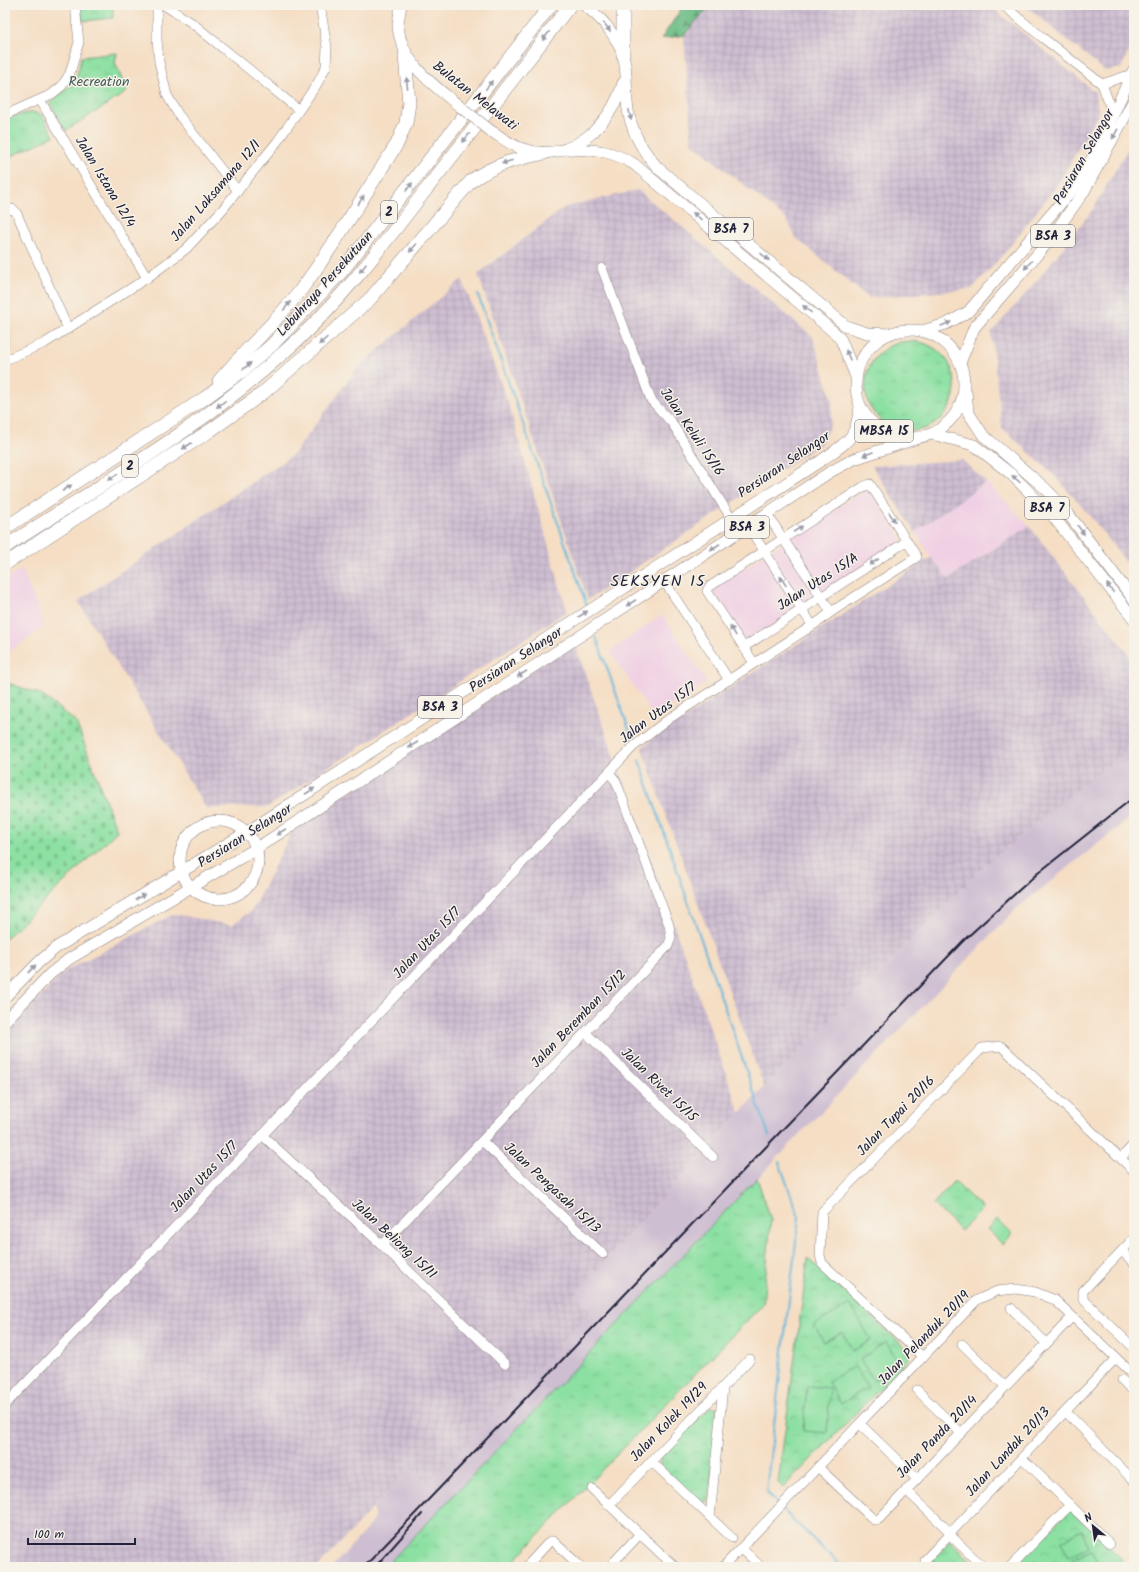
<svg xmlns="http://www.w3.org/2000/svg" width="1139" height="1572" font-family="Kalam,sans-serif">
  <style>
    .built { fill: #f0d0e4 }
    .industrial { fill: url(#industrial-grid) }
    .railway { fill: #cebed1 }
    .grass { fill: url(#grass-tufts); stroke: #56816e }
    .forest { fill: url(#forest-firs); stroke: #497062 }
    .cemetery { fill: url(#cemetery-stones); stroke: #56816e }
    .park { fill: url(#park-crowns); stroke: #56816e }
    .pitch { fill: #8be0a2; stroke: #56816e }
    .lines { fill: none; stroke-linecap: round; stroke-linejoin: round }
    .stream { stroke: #60b5dc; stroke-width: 2 }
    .minor-casing { stroke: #8c8080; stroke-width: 10 }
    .major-casing { stroke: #8c8080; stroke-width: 12 }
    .highway-casing { stroke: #8c8080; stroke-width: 14 }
    .minor { stroke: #fff; stroke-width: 9 }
    .major { stroke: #fff; stroke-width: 11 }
    .highway { stroke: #fff; stroke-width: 13 }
    .rail { stroke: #22223b; stroke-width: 2 }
    .major-bridge-casing { stroke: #8c8080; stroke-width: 12; stroke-linecap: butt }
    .major-bridge { stroke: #fff; stroke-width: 11 }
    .oneway { fill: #9c9ca7 }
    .labels { text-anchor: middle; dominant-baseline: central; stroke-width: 3; stroke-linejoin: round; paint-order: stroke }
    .shield { fill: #f7f3e8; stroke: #62616f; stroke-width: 1 }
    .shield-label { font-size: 13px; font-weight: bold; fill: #22223b }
    .park-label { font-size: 14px; fill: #425b5a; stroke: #f7f3e8 }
    .street-label { font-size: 14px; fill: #22223b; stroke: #f7f3e8 }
    .quarter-label { font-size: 16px; letter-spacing: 1px; fill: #22223b; stroke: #f7f3e8 }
  </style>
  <defs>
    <pattern id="industrial-grid" width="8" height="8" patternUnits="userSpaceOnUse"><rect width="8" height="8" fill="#cebed1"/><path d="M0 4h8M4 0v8" fill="none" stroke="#b1a3b4"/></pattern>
    <pattern id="grass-tufts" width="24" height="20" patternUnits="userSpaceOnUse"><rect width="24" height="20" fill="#8be0a2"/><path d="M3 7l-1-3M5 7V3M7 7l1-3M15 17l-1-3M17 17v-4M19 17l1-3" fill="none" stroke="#78c08c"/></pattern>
    <pattern id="forest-firs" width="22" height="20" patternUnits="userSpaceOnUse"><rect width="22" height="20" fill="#70be88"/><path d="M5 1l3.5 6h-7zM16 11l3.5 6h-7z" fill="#5c9a70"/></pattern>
    <pattern id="cemetery-stones" width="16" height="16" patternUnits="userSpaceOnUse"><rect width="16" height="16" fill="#8be0a2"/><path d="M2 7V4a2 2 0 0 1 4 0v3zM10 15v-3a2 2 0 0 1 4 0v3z" fill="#78c08c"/></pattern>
    <pattern id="park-crowns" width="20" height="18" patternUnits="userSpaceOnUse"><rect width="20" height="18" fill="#8be0a2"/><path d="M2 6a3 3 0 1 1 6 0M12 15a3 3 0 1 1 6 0" fill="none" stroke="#78c08c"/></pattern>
  </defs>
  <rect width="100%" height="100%" fill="#f7f3e8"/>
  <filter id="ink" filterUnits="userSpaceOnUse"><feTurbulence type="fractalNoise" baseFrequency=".025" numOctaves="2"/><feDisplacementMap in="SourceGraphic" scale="8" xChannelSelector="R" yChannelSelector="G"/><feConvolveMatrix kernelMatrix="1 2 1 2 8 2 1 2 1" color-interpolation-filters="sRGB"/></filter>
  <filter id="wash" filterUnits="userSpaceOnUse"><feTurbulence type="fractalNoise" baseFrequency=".012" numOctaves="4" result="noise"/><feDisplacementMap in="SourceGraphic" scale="16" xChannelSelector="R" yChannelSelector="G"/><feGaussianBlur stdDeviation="0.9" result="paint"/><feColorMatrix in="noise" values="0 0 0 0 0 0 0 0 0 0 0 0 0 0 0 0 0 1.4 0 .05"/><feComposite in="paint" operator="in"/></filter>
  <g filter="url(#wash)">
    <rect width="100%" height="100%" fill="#f5dec4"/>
    <g class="built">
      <polygon points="986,482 1029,526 948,579 931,557 915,532"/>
      <polygon points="868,488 903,540 744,643 710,590"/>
      <polygon points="22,569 43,623 42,629 5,654 5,580"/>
      <polygon points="662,615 707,682 654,717 610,651"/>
    </g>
    <g class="industrial">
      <polygon points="710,5 989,5 1095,92 1099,113 1057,185 1007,250 972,289 869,298 796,238 787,220 692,143 684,35"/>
      <polygon points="1025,5 1134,5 1134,41 1121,68 1105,71"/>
      <polygon points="1134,138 1134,572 1091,517 1055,476 1002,428 991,333 1040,277 1093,209"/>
      <polygon points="638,190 813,337 832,400 831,424 821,443 588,600 478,274 565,207"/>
      <polygon points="462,279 509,406 567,611 268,807 206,808 78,601 294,454 357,368"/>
      <polygon points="962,460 986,482 915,532 872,466"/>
      <polygon points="1029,526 1134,661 1134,746 1082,786 986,865 764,1087 642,748 653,738 931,557 948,579"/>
      <polygon points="574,642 740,1113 575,1294 592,1311 428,1484 410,1468 318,1567 5,1567 5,1034 65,971 174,914 232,925 253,909 293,829"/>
    </g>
    <polygon class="railway" points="1134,746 1134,815 1017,908 385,1567 332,1567 365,1531 374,1519 374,1507 411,1467 428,1483 592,1311 575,1294 764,1087 986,865 1082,786"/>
    <g class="grass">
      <polygon points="5,319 7,319 11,348 5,350"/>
      <circle cx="910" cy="386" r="45"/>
      <polygon points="757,1178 771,1220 763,1304 508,1567 385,1567"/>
    </g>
    <polygon class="forest" points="684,5 710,5 684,35 661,39"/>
    <polygon class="cemetery" points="5,682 40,694 76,722 117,831 5,939"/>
    <g class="park">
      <polygon points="80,5 113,5 113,18 82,21"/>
      <path d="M117 53 115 62 127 92 65 131 50 103C69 85 77 87 81 57Z"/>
      <polygon points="33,112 42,115 54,136 5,159 5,120 15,116"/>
      <polygon points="954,1181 983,1209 961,1231 933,1204"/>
      <polygon points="808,1258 909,1351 909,1359 783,1488 778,1483"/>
      <polygon points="710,1407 718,1408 709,1500 700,1504 660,1465 660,1458"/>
      <polygon points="1070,1509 1121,1558 1122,1567 1014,1567"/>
      <polygon points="950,1541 978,1567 934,1567 930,1563"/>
    </g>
    <g class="pitch">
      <polygon points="997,1219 1012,1234 1002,1244 987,1229"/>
      <polygon points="850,1304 871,1340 853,1351 842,1332 824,1342 814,1325"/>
      <polygon points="886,1342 900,1364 874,1380 860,1359"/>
      <polygon points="854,1366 868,1387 841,1404 828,1382"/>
      <polygon points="807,1386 830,1388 827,1433 803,1431"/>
      <polygon points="1081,1530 1089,1546 1069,1557 1061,1542"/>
      <polygon points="1091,1550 1100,1567 1078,1567 1073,1559"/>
    </g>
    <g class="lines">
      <g class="stream">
        <polyline points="478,295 587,606"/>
        <polyline points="596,637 632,738"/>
        <polyline points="639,760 769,1136"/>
        <polyline points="779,1506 766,1491 799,1217 779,1162"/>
        <polyline points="782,1509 842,1567"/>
      </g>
    </g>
  </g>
  <g filter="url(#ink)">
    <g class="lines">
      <g class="minor-casing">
        <g id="minor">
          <polyline points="157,5 157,40 159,62 167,95 178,114 238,191"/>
          <polyline points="164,5 192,23 299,110"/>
          <polyline points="1003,5 1043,38 1102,84 1113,114"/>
          <polyline points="1102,84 1132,74"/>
          <polyline points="40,100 147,278"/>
          <polyline points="5,115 52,94 62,86 70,73 79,42 75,5"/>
          <polyline points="5,211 13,209 16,212 68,329"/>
          <polyline points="602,268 651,400 672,423 731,518"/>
          <polyline points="5,360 45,343 147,278 186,249 223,209 277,142 317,84 326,67 327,47 320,5"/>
          <polyline points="767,514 831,612"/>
          <polyline points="748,526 812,625"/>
          <polyline points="664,581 729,680"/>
          <polyline points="744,647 907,541"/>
          <polyline points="586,1033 713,1157"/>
          <polyline points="262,1135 382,1245 505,1364"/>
          <polyline points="482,1141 603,1254"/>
          <polyline points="1121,1158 1134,1144"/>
          <polyline points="1134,1238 1083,1291 1083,1299 1134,1348"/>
          <polyline points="382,1245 668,946 671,938 669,925 616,781 609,773"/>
          <polyline points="1122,1251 1134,1263"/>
          <polyline points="1011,1308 1046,1343"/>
          <polyline points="962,1344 1005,1386"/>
          <polyline points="923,1357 822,1263 820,1255 822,1212 982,1048 1001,1046 1134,1171"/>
          <polyline points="1122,1380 1134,1392"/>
          <polyline points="917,1390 961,1433"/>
          <polyline points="5,1405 633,747 670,718 821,620 831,612 917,557 870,484 863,487 709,587 707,591 754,663"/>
          <polyline points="1066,1412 1134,1481"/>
          <polyline points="860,1424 917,1479"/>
          <polyline points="1022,1458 1110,1544"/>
          <polyline points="651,1461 732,1538"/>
          <polyline points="819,1468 874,1520 879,1519 1072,1317"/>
          <polyline points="592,1489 675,1567"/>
          <polyline points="906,1490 951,1533"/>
          <polyline points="609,1505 750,1359"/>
          <polyline points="710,1517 723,1387"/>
          <polyline points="950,1535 983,1567"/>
          <polyline points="741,1548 761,1567"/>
          <polyline points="526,1567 550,1541 553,1541 581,1567"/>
          <polyline points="609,1567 640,1534"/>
          <polyline points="723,1567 977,1300 997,1291 1016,1289 1035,1292 1055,1300 1134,1375"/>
          <polyline points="926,1567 925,1560 1116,1358"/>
          <polyline points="1010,1567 1070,1505"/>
        </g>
      </g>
      <g class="major-casing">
        <g id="major">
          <path d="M401 5C400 12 398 20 398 26 401 62 432 84 458 105"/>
          <path d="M584 5C601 17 616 35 623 55 629 74 624 96 629 115 634 137 644 152 658 168L846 326 867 333 890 334"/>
          <path d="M491 131C501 137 512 146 523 149 570 165 611 125 623 83"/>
          <path d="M567 149C596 150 608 149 634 164L836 334 841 340 856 377"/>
          <circle cx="910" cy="384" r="54"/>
          <polyline points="922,331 946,324 968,312 1072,190 1095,154 1134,69"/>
          <polyline points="960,363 974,328 1048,242 1083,193 1134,100"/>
          <polyline points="966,392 968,412 983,435 1046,489 1063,507 1134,600"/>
          <polyline points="932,434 974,445 1011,474 1052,515 1134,619"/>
          <circle cx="219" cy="860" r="39"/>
          <path d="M5 997 40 961 57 947 247 832 822 460C848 441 856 440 860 406"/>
          <polyline points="5,1021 50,974 69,959 257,848 830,472 854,459 918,438"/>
        </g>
      </g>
      <g class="highway-casing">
        <g id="highway">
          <polyline points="623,5 623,55"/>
          <path d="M219 381C245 350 275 323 300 291 335 245 365 193 397 144L406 123 409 103 405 55"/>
          <polyline points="5,528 205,398 242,371 272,345 342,271 551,5"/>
          <path d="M5 547C99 486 199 429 282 354 338 305 383 245 428 187 476 126 524 66 570 5"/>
          <path d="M5 564 211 430 263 393 370 299 471 181C495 164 516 159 545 153"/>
        </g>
      </g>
      <use href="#minor" class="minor"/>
      <use href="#major" class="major"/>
      <use href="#highway" class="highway"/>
      <g class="rail">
        <polyline points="364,1567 964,940 1038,873 1134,797"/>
        <polyline points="375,1567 422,1514"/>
      </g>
      <g class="major-bridge-casing">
        <polyline id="major-bridge" points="458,105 491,131"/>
      </g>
      <use href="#major-bridge" class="major-bridge"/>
    </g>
    <defs><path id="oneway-solid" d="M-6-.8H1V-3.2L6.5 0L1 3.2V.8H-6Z"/></defs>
    <g class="oneway">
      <use href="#oneway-solid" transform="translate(607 27) rotate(53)"/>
      <use href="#oneway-solid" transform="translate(546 36) rotate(127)"/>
      <use href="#oneway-solid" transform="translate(407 83) rotate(-95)"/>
      <use href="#oneway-solid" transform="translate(489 85) rotate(-52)"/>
      <use href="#oneway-solid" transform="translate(630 115) rotate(78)"/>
      <use href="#oneway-solid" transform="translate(1115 134) rotate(119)"/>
      <use href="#oneway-solid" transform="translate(466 138) rotate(128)"/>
      <use href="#oneway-solid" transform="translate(507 162) rotate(162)"/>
      <use href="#oneway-solid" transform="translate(409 187) rotate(-52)"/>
      <use href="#oneway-solid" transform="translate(361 200) rotate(-57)"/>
      <use href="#oneway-solid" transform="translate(697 216) rotate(-140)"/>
      <use href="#oneway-solid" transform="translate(413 248) rotate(131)"/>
      <use href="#oneway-solid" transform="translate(765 257) rotate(40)"/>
      <use href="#oneway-solid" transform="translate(1028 265) rotate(131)"/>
      <use href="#oneway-solid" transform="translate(363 268) rotate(129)"/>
      <use href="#oneway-solid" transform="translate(287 306) rotate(-50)"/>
      <use href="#oneway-solid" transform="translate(807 309) rotate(-140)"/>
      <use href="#oneway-solid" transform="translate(946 324) rotate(-23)"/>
      <use href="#oneway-solid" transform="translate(323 341) rotate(138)"/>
      <use href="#oneway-solid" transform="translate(848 355) rotate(-113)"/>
      <use href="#oneway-solid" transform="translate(247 366) rotate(-41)"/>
      <use href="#oneway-solid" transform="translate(221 404) rotate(143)"/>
      <use href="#oneway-solid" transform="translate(187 446) rotate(147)"/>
      <use href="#oneway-solid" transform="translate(868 454) rotate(159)"/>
      <use href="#oneway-solid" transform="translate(113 477) rotate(147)"/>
      <use href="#oneway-solid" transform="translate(1016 479) rotate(-138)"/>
      <use href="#oneway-solid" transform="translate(67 488) rotate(-33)"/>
      <use href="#oneway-solid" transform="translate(892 517) rotate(57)"/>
      <use href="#oneway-solid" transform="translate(798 529) rotate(-33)"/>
      <use href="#oneway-solid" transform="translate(1081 530) rotate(53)"/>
      <use href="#oneway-solid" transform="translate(715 547) rotate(147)"/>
      <use href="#oneway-solid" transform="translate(874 562) rotate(147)"/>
      <use href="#oneway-solid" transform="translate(783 581) rotate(-123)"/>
      <use href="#oneway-solid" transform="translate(1110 588) rotate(-128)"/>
      <use href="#oneway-solid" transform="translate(631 603) rotate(147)"/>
      <use href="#oneway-solid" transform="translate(583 614) rotate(-33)"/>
      <use href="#oneway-solid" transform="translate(733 631) rotate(-123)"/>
      <use href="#oneway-solid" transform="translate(522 674) rotate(147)"/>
      <use href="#oneway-solid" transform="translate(413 745) rotate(147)"/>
      <use href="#oneway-solid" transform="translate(310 791) rotate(-33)"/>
      <use href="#oneway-solid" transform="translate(281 832) rotate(147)"/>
      <use href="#oneway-solid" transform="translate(140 897) rotate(-31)"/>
      <use href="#oneway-solid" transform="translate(32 969) rotate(-46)"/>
    </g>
  </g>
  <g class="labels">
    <g class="shield">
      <rect x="381" y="201" width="16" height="22" rx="3"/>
      <rect x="709" y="218" width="44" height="22" rx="3"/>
      <rect x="1031" y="225" width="44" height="22" rx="3"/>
      <rect x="855" y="420" width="58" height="22" rx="3"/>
      <rect x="122" y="455" width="16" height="22" rx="3"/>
      <rect x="1025" y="497" width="44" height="22" rx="3"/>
      <rect x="725" y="516" width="44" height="22" rx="3"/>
      <rect x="418" y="696" width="44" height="22" rx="3"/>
    </g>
    <g class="shield-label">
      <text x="389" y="212">2</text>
      <text x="731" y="229">BSA 7</text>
      <text x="1053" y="236">BSA 3</text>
      <text x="884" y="431">MBSA 15</text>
      <text x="130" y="466">2</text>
      <text x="1047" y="508">BSA 7</text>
      <text x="747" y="527">BSA 3</text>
      <text x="440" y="707">BSA 3</text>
    </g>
    <g class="park-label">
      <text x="99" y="82">Recreation</text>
    </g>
    <g class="street-label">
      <text transform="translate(475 96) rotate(38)">Bulatan Melawati</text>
      <text transform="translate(1084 157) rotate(-60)">Persiaran Selangor</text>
      <text transform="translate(105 182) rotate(59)">Jalan Istana 12/4</text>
      <text transform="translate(216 191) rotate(-49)">Jalan Laksamana 12/1</text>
      <text transform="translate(325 284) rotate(-48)">Lebuhraya Persekutuan</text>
      <text transform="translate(692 432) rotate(56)">Jalan Keluli 15/16</text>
      <text transform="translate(784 465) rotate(-34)">Persiaran Selangor</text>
      <text transform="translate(818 582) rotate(-33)">Jalan Utas 15/A</text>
      <text transform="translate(516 660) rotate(-33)">Persiaran Selangor</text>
      <text transform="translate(658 713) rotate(-37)">Jalan Utas 15/7</text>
      <text transform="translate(245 836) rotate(-32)">Persiaran Selangor</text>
      <text transform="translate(427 943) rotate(-47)">Jalan Utas 15/7</text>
      <text transform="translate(579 1019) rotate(-46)">Jalan Beremban 15/12</text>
      <text transform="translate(659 1085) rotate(44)">Jalan Rivet 15/15</text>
      <text transform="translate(896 1116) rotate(-46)">Jalan Tupai 20/16</text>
      <text transform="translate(204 1177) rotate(-47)">Jalan Utas 15/7</text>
      <text transform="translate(552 1188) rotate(43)">Jalan Pengasah 15/13</text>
      <text transform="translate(394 1239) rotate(43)">Jalan Beliong 15/11</text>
      <text transform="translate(924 1338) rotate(-46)">Jalan Pelanduk 20/19</text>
      <text transform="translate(669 1422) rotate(-46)">Jalan Kolek 19/29</text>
      <text transform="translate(937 1437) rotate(-46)">Jalan Panda 20/14</text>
      <text transform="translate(1008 1452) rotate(-47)">Jalan Landak 20/13</text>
    </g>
    <g class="quarter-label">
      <text x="658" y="581">SEKSYEN 15</text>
    </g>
  </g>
  <rect width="1139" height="1572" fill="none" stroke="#f7f3e8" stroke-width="20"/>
  <g transform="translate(1093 1526) rotate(331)" stroke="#f7f3e8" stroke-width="3" paint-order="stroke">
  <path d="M0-3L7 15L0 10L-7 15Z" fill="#22223b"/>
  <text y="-6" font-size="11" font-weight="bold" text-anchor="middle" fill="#22223b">N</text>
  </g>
  <path d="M28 1538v6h107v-6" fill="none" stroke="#22223b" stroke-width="2"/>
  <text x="34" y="1538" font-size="12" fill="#22223b" stroke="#f7f3e8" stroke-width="3" paint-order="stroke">100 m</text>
</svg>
